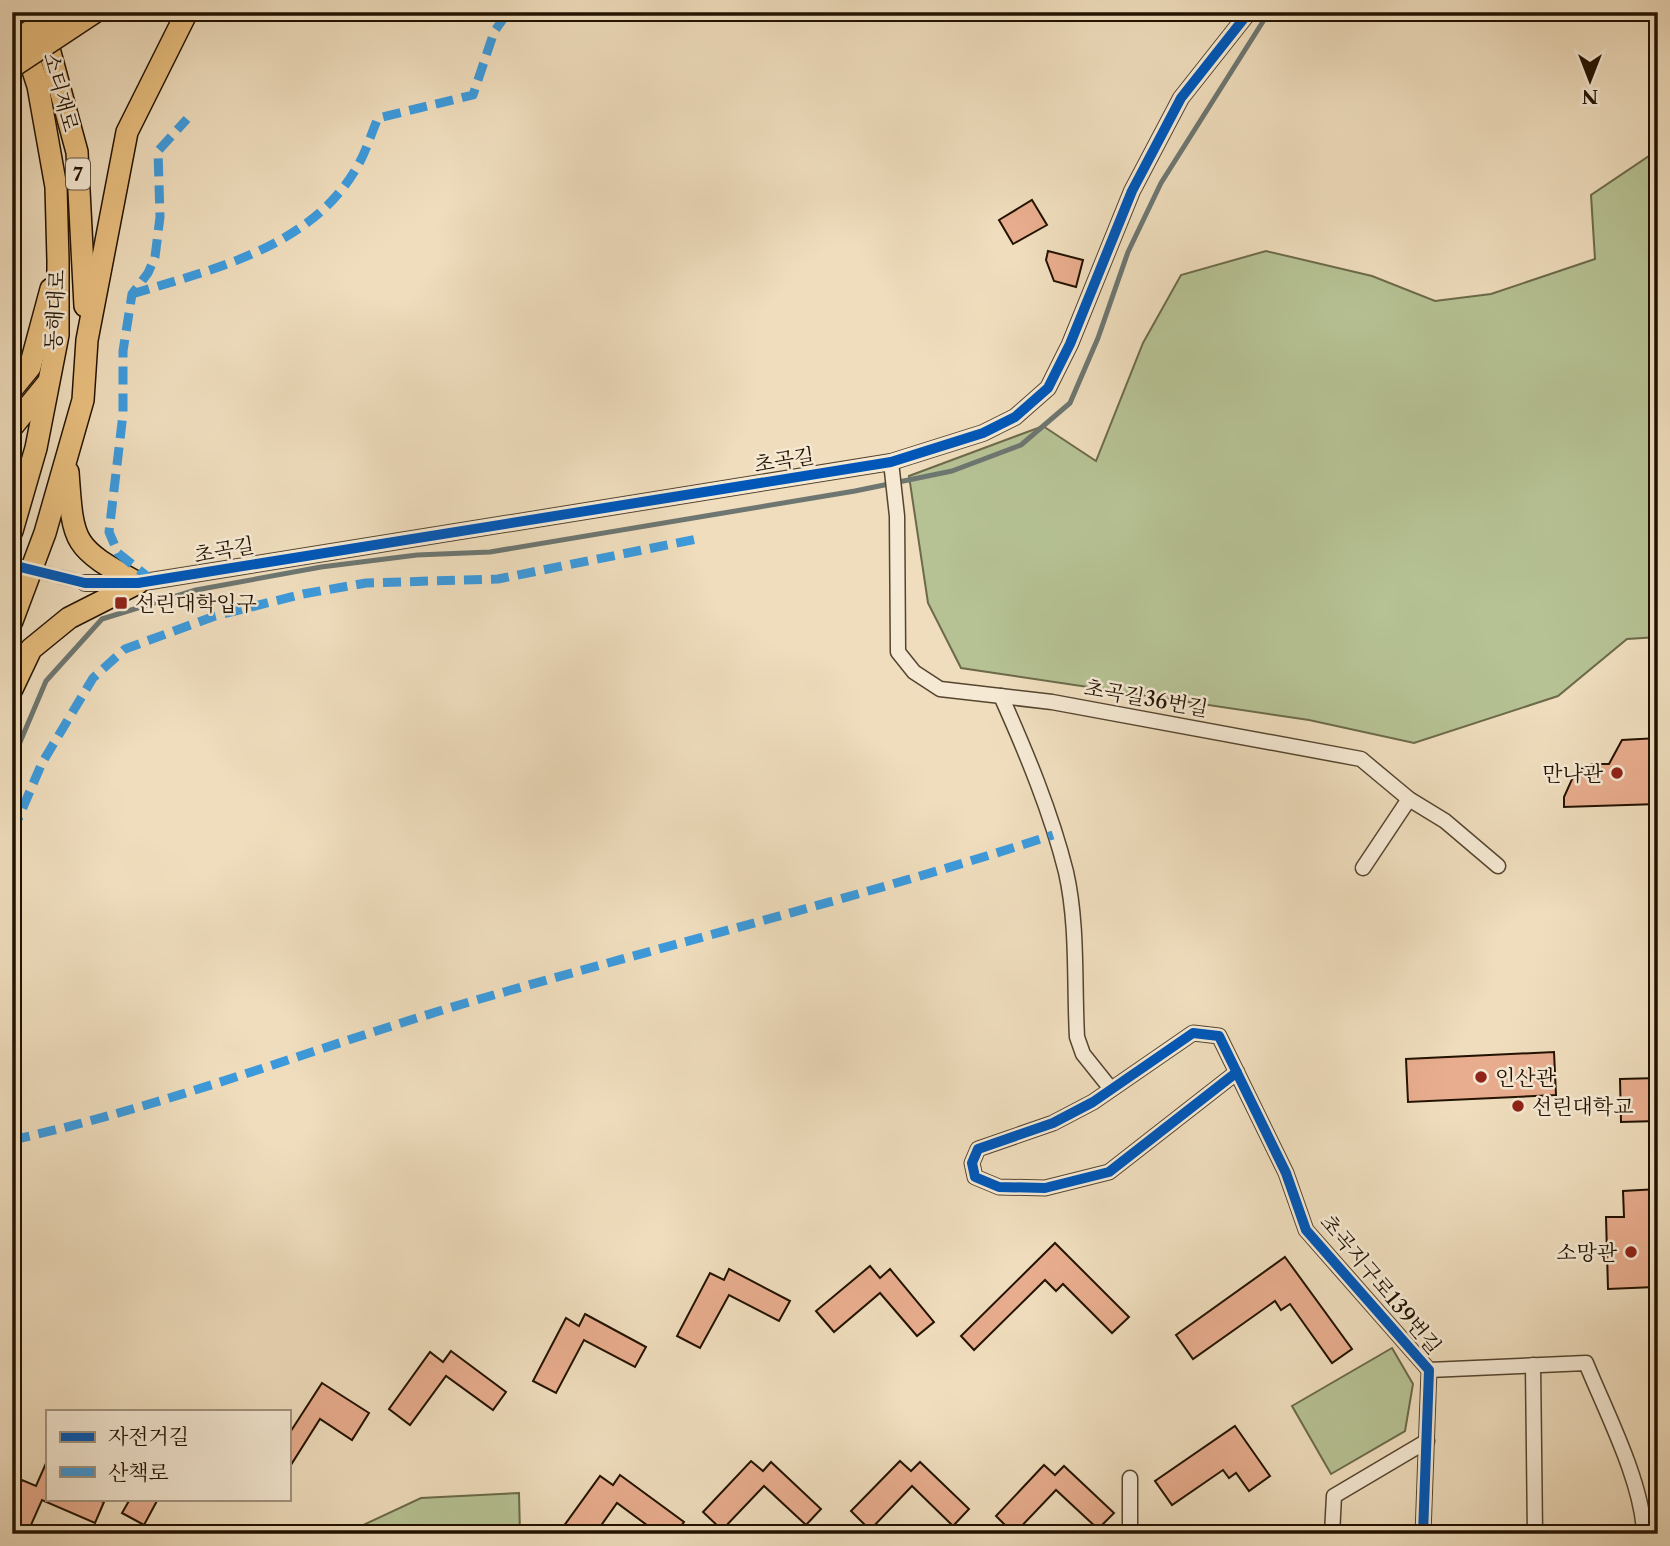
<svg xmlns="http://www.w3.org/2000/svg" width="1670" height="1546" font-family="'Libre Caslon Text','Noto Serif KR',serif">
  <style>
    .green { fill: #b6c294; stroke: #6c6a4a; stroke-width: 2 }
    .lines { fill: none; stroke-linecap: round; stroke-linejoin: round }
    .stream { stroke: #6d7671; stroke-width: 5 }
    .building { fill: #e8ad8e; stroke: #221200; stroke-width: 2 }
    .tertiary-tunnel { stroke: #d0bfa1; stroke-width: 16; stroke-dasharray: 16 8; stroke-linecap: butt }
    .minor-casing { stroke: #55452f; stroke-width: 17 }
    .tertiary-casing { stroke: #55452f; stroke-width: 18 }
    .primary-casing { stroke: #221200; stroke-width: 24 }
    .minor { stroke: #f5e9d4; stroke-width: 14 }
    .tertiary { stroke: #f5e9d4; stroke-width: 16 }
    .primary { stroke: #e8be7e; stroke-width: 21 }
    .primary-bridge-casing { stroke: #221200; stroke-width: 24; stroke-linecap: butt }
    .primary-bridge { stroke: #e8be7e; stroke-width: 21 }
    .quiet { stroke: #3c9adc; stroke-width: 9; stroke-dasharray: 18 9; stroke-linecap: butt }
    .cycleway-casing { stroke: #f5e9d4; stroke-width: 15 }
    .cycleway { stroke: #0057b8; stroke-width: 10 }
    .poi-dot { fill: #8f2418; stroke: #f5e9d4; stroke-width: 2.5 }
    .labels { text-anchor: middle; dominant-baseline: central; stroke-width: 5; stroke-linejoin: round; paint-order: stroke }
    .shield { fill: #f5e9d4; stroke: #615240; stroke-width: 2 }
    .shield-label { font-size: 19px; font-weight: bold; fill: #221200 }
    .street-label { font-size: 21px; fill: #221200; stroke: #f5e9d4 }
    .poi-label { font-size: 21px; fill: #221200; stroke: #f5e9d4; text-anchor: start }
  </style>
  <rect width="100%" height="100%" fill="#efddbd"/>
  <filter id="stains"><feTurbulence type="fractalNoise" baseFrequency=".00286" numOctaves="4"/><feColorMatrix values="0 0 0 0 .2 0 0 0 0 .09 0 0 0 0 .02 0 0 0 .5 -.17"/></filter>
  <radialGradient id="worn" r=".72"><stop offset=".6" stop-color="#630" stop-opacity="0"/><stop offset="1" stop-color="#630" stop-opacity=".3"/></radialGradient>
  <g class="green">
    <polygon points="1658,150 1658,637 1627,639 1558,696 1414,743 1309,720 961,668 928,603 909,476 1043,426 1096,461 1143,343 1181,275 1266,251 1372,276 1435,301 1491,294 1595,259 1591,195"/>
    <polygon points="1392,1348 1413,1384 1405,1431 1331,1474 1292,1406"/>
    <polygon points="519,1493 520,1534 344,1534 421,1498"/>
  </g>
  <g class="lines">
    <polyline class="stream" points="12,761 46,681 102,619 196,590 321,567 417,555 490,552 855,491 952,471 1021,445 1070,403 1098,338 1128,252 1161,183 1269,12"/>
  </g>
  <g class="building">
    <polygon points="1032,200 1047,225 1013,244 999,220"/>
    <polygon points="1048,251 1083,260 1076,287 1054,281 1046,260"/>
    <polygon points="1658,738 1658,804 1564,807 1564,797 1573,777 1581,769 1592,764 1609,764 1622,740"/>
    <polygon points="1554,1052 1556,1095 1408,1102 1406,1059"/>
    <polygon points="1658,1078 1658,1121 1621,1122 1620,1079"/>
    <polygon points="1658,1189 1658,1216 1653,1216 1655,1287 1608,1289 1606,1217 1624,1217 1623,1191"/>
    <polygon points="1055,1243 1129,1317 1112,1333 1063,1284 1056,1291 1045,1280 974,1350 961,1336"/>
    <polygon points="1285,1257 1352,1349 1332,1363 1290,1304 1281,1310 1275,1301 1193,1359 1176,1335"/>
    <polygon points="870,1266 880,1278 890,1269 934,1322 917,1336 880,1293 834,1332 816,1311"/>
    <polygon points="729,1269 790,1301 779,1321 729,1295 700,1348 677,1336 710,1273 724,1280"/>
    <polygon points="585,1314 646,1347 635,1367 584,1340 556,1393 533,1381 566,1318 579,1326"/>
    <polygon points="451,1351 506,1392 493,1410 446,1376 410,1425 389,1409 430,1352 443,1362"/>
    <polygon points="322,1383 369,1413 352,1440 320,1419 289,1468 289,1434"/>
    <polygon points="1235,1426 1270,1476 1249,1491 1236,1473 1229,1478 1223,1470 1172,1505 1155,1481"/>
    <polygon points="47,1461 47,1499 96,1499 104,1502 95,1523 42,1500 27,1534 12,1534 12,1502 22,1480 36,1486"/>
    <polygon points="751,1461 763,1471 771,1462 821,1509 806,1525 764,1486 722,1530 703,1512"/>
    <polygon points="900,1461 911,1471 920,1462 969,1509 953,1526 912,1486 870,1530 851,1511"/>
    <polygon points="1044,1465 1055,1475 1064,1466 1114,1513 1098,1529 1056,1490 1014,1534 996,1516"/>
    <polygon points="620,1475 684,1522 675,1534 659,1534 617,1503 595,1534 558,1534 600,1476 613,1485"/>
    <polygon points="130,1499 158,1499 144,1525 122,1513"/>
  </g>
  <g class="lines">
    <polyline class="tertiary-tunnel" points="12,565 85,583"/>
    <g class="minor-casing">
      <g id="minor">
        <polyline points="891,462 897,516 898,652 914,672 940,689 1052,702 1361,759 1409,799 1445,821 1498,866"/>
        <path d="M1001 696C1026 752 1051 812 1066 872 1078 925 1074 982 1077 1037L1083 1054 1111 1089"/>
        <polyline points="1363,868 1409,799"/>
        <polyline points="1237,1072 1109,1172 1045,1188 999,1187 975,1177 972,1163 978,1149 1053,1123 1093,1102 1193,1033 1219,1036 1286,1173 1306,1230 1429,1370 1423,1534"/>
        <polyline points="1533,1365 1535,1534"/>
        <path d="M1429 1370 1586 1363C1605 1410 1643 1483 1644 1534"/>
        <polyline points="1130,1534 1130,1478"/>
        <polyline points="1332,1534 1334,1496 1427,1441"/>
      </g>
    </g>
    <g class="tertiary-casing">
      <polyline id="tertiary" points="85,583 138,583 891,462 983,433 1015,417 1048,388 1070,344 1132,191 1181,98 1249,12"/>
    </g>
    <g class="primary-casing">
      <g id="primary">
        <polyline points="39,12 77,152 85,306"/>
        <polyline points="12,389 30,367 51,289"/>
        <polyline points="12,427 47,384"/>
        <path d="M68 472C73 545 73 547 138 583"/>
        <polyline points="12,531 36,448 58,335 58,260 56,187 38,86 14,12"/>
        <polyline points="12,621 45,533 83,400 87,340 127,132 187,12"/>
        <polyline points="12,689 31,649 69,618 138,583"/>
      </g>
    </g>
    <use href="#minor" class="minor"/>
    <use href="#tertiary" class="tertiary"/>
    <use href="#primary" class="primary"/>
    <g class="primary-bridge-casing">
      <g id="primary-bridge">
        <polyline points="12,43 59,12"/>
        <polyline points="12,67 95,12"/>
      </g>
    </g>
    <use href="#primary-bridge" class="primary-bridge"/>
    <g class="quiet">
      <path d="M132 294C213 269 311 248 357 167 366 152 371 134 378 118L473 95 494 32 508 12"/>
      <polyline points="153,581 118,553 109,532 123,414 123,351 132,294 148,273 155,257 160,217 158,151 187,119"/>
      <polyline points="12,833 42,763 93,678 125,649 215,616 303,594 366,583 498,579 697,539"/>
      <path d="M12 1140C167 1106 314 1048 466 1003 662 946 859 898 1053 835"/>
    </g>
    <g class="cycleway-casing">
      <g id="cycleway">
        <polyline points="12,565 85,583 138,583 891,462 983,433 1015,417 1048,388 1070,344 1132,191 1181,98 1249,12"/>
        <polyline points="1237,1072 1109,1172 1045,1188 999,1187 975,1177 972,1163 978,1149 1053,1123 1093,1102 1193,1033 1219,1036 1286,1173 1306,1230 1429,1370 1423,1534"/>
      </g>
    </g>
    <use href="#cycleway" class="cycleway"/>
  </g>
  <g class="poi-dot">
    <rect x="114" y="596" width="14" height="14" rx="3.5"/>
    <circle cx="1617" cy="773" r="7"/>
    <circle cx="1481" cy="1077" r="7"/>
    <circle cx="1518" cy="1106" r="7"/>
    <circle cx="1631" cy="1252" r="7"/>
  </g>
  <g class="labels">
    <rect class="shield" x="66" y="158.5" width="24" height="31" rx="5"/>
    <g class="shield-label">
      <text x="78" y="174">7</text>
    </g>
    <g class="street-label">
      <text transform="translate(61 92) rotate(75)">소티재로</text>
      <text transform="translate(55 310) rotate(-87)">동해대로</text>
      <text transform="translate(784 460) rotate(-9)">초곡길</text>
      <text transform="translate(224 550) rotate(-10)">초곡길</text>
      <text transform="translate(1146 698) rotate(10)">초곡길36번길</text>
      <text transform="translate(1381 1284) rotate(50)">초곡지구로139번길</text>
    </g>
    <g class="poi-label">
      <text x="135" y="603">선린대학입구</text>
      <text x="1603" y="773" text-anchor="end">만나관</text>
      <text x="1495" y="1077">인산관</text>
      <text x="1532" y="1106">선린대학교</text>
      <text x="1617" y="1252" text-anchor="end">소망관</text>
    </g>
  </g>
  <rect width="1670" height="1546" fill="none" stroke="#efddbd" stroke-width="42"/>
  <rect x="14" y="14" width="1642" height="1518" fill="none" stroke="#221200" stroke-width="3.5"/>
  <rect x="21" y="21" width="1628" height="1504" fill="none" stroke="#221200" stroke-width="2"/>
  <rect x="46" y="1410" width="245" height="91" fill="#f5e9d4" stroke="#a1937f" stroke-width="2"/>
  <rect x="60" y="1432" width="35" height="10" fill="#0057b8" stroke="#a1937f" stroke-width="2"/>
  <text x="108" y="1444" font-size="21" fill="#221200">자전거길</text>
  <rect x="60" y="1467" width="35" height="10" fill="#3c9adc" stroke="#a1937f" stroke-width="2"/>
  <text x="108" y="1480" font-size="21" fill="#221200">산책로</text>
  <g transform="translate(1590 80) rotate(180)" stroke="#f5e9d4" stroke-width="5" paint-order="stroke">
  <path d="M0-5L12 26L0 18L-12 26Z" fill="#221200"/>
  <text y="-10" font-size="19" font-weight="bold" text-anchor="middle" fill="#221200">N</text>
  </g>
  <rect width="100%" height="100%" filter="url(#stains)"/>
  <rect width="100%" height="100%" fill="url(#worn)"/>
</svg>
